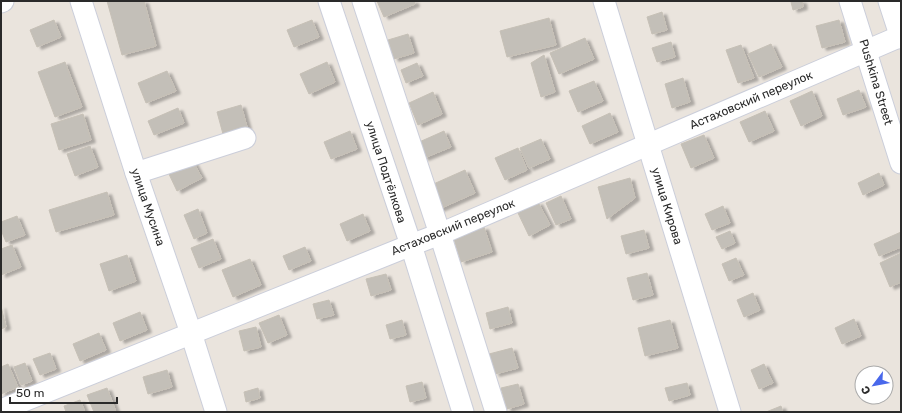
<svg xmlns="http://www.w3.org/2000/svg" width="902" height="413" font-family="Rubik,sans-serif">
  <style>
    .building { fill: #c3bfb8; stroke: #c6c0b6; filter: url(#shadow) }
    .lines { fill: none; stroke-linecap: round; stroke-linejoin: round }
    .minor-casing { stroke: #cbceda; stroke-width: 23 }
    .minor { stroke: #fff; stroke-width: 21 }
    .labels { text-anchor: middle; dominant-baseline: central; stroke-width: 4; stroke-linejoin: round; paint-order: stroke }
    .street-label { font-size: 12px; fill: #2a2a2a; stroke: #fff }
  </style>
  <defs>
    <filter id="shadow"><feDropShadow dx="4.5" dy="2.5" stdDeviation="1" flood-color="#0004"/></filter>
  </defs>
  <rect width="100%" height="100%" fill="#eae4dd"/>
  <g class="building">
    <polygon points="107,1 144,1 156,46 122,55"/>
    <polygon points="377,1 414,1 415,4 384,17"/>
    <polygon points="794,1 802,1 803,7 793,10 791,2"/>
    <polygon points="662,12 667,30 652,34 647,17"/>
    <polygon points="549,18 556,45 507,57 500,31"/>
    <polygon points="54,20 61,37 37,47 30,30"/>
    <polygon points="312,20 319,37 294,47 287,30"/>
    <polygon points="839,20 845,42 822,48 816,26"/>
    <polygon points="408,34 414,53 394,59 388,40"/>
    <polygon points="585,38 594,59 559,74 550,53"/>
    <polygon points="671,42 675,57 657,62 652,48"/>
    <polygon points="771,44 782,67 759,77 748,54"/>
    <polygon points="741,45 754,78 738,83 726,50"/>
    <polygon points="544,55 555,92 541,97 531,63"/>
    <polygon points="65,62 82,107 55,117 38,72"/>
    <polygon points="327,62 335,82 309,94 300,74"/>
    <polygon points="417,63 423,76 406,83 401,70"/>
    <polygon points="167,71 176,91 146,103 138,83"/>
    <polygon points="683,78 690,102 672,108 665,84"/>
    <polygon points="594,81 603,101 578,112 569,91"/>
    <polygon points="859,90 866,107 843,115 837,99"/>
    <polygon points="812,91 822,116 801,126 790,101"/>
    <polygon points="433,92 442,114 418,125 409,103"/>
    <polygon points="241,105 247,127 223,134 217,112"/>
    <polygon points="178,108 184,123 154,135 148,121"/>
    <polygon points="765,111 774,131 749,142 740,122"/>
    <polygon points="610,113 618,132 590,144 582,126"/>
    <polygon points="83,114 91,140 59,150 51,124"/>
    <polygon points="350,131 357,149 331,159 324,142"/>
    <polygon points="444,131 451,147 424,158 417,143"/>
    <polygon points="704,135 714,158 691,168 681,144"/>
    <polygon points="541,139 550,159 529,168 520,148"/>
    <polygon points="90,146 98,167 75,176 67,154"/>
    <polygon points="518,148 527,170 505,180 495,158"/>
    <polygon points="192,160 202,178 177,191 168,172"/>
    <polygon points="465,170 475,193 439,209 429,186"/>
    <polygon points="879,173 884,185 863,195 858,183"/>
    <polygon points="630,178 635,198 607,219 598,187"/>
    <polygon points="107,192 114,215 56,232 49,210"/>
    <polygon points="561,196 571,219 556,225 546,203"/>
    <polygon points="538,202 550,225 529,236 518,213"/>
    <polygon points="723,206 730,223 712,230 705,214"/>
    <polygon points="198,209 207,233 194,239 184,215"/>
    <polygon points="363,214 370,231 347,241 340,224"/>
    <polygon points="17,216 25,235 6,242 1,230 1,222"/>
    <polygon points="484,227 492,252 461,262 453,236"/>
    <polygon points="644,230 649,248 626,254 621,236"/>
    <polygon points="730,231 735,243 722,249 716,237"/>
    <polygon points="901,232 901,247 879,256 874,244"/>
    <polygon points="213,239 221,259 199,268 191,248"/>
    <polygon points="12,245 21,267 1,275 1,249"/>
    <polygon points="305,247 311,261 289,270 283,256"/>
    <polygon points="901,253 901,282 890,287 880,263"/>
    <polygon points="127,255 136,281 109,291 100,264"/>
    <polygon points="736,258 744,275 729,281 722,264"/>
    <polygon points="250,259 261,285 233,297 222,270"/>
    <polygon points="647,273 653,295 633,300 627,278"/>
    <polygon points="386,274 391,290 371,296 366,279"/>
    <polygon points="753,293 760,310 744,317 737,300"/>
    <polygon points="329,300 334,315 317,319 313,304"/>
    <polygon points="1,306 6,327 1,329"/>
    <polygon points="508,307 512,323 490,329 486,313"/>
    <polygon points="140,312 147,330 120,341 113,323"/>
    <polygon points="279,315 287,335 268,343 259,323"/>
    <polygon points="854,319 861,336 842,344 835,328"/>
    <polygon points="402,320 406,335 390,339 386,325"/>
    <polygon points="670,320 678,348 645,356 638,328"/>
    <polygon points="256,327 261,347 244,351 239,331"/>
    <polygon points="99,333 106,350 80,361 73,344"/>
    <polygon points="512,348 518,368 495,374 489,354"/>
    <polygon points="50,353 56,369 40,375 33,359"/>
    <polygon points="25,363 32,381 21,385 14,367"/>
    <polygon points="8,364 18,387 1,394 1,367"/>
    <polygon points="764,364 773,383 759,389 751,370"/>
    <polygon points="167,370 172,387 148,394 143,377"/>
    <polygon points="422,382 426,398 410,402 406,386"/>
    <polygon points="687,383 690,395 669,401 665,388"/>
    <polygon points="518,384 524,404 507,409 501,388"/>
    <polygon points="107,388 116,412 94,412 87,395"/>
    <polygon points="258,388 260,398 246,402 244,392"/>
    <polygon points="80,400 85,412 66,412 64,406"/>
    <polygon points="781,406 783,412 766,412"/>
  </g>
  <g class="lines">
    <g class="minor-casing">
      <g id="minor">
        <polyline points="81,1 136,173 191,333 216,412"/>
        <polyline points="329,1 411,245 463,412"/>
        <polyline points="363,1 440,234 496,412"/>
        <polyline points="604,1 730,412"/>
        <polyline points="850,1 901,163"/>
        <polyline points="889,1 901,38"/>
        <polyline points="1,2 3,1"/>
        <polyline points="136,173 245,138"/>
        <polyline points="1,410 411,245 440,234 901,36"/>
      </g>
    </g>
    <use href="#minor" class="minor"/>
  </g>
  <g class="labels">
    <g class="street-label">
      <text transform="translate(876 82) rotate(73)">Pushkina Street</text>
      <text transform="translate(751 100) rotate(-23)">Астаховский переулок</text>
      <text transform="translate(386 172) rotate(72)">улица Подтёлкова</text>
      <text transform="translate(667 206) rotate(73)">улица Кирова</text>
      <text transform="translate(148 207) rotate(71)">улица Мусина</text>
      <text transform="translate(453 227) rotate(-22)">Астаховский переулок</text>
    </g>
  </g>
  <rect width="902" height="413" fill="none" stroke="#2a2a2a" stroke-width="4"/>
  <g transform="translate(874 385) rotate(238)"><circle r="19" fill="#ffffff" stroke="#aaaaaa"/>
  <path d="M0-3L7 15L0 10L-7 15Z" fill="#4968eb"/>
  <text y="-6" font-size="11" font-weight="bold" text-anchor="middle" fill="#2a2a2a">С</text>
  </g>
  <path d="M10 397v6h107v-6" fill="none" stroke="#2a2a2a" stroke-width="2"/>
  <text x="16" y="397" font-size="12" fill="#2a2a2a" stroke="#ffffff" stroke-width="3" paint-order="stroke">50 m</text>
</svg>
